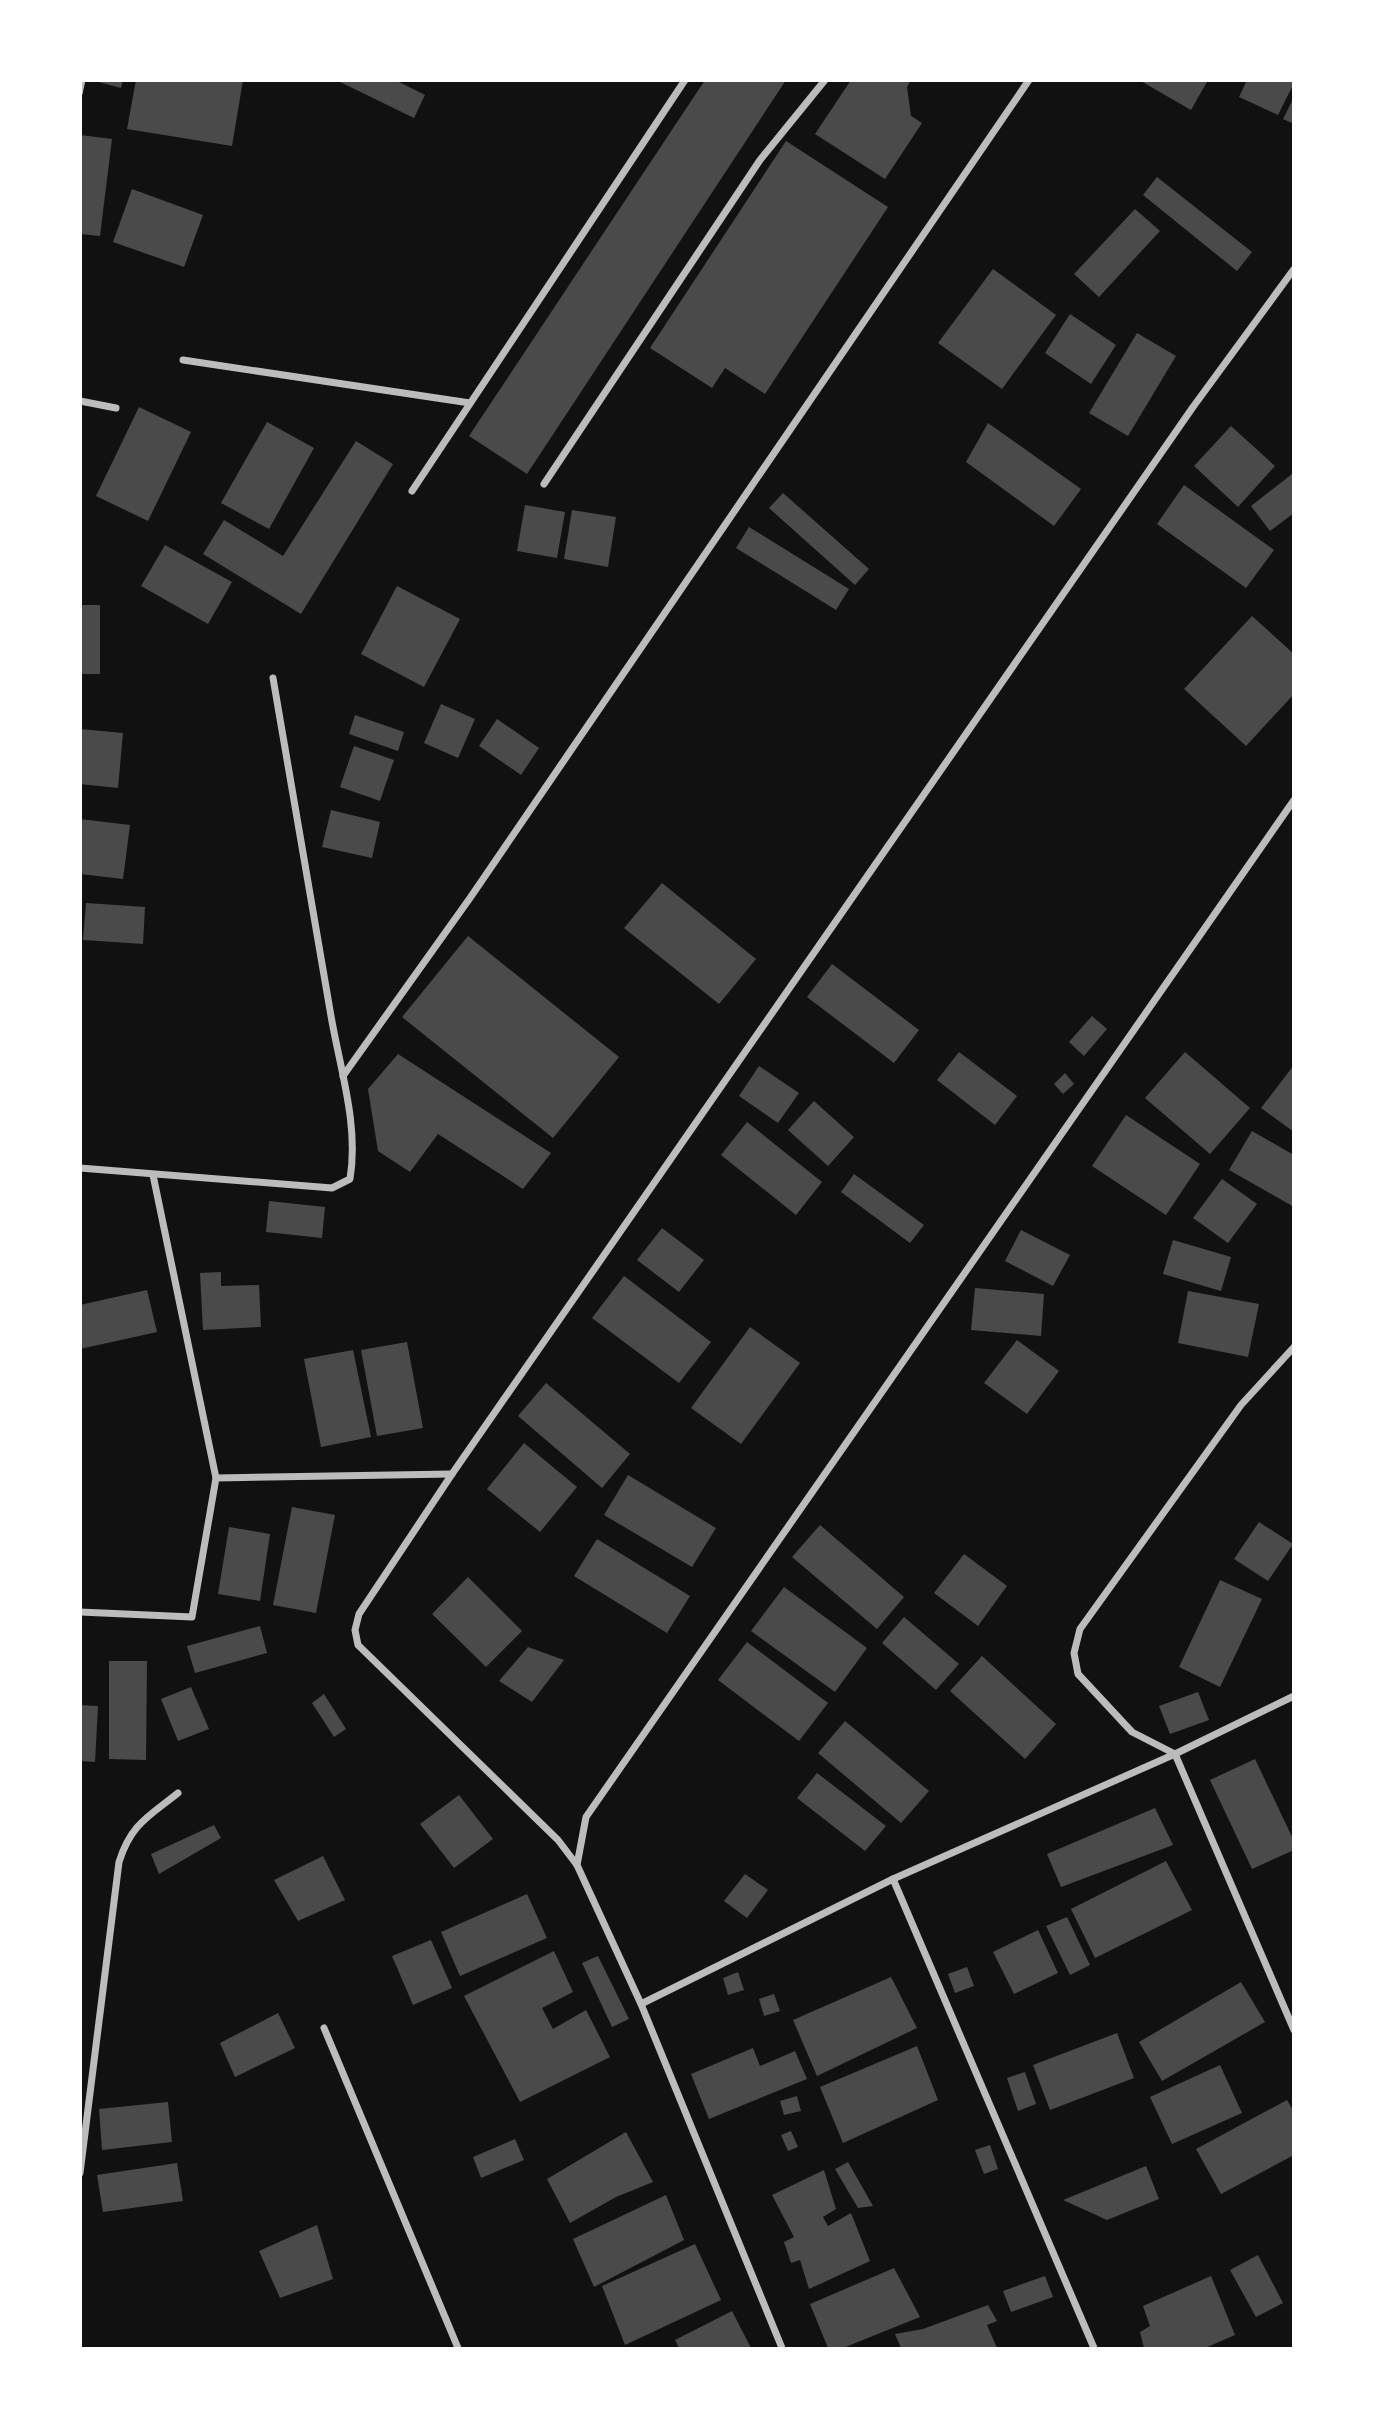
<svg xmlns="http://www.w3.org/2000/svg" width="1374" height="2429" font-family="Rubik,sans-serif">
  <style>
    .building { fill: #4a4a4a }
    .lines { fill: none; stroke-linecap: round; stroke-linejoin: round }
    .service { stroke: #bcbcbc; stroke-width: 5 }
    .minor { stroke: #bcbcbc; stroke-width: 7 }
  </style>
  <rect width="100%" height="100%" fill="#111"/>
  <g class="building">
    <polygon points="91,80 123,80 121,88"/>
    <polygon points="136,80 243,80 232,146 127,129"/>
    <polygon points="336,80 395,80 425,95 414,118"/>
    <polygon points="705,80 786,80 527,474 469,436"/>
    <polygon points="851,80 911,80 907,87 911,116 922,123 885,179 815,134"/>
    <polygon points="1139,80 1208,80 1191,110"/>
    <polygon points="1247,80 1294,80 1294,83 1278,115 1239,97"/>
    <polygon points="1294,97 1294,124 1283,119"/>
    <polygon points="80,135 112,139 100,236 80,234"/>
    <polygon points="786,141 888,207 765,394 725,368 712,388 650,348"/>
    <polygon points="1157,177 1252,252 1237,271 1143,195"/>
    <polygon points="132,189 203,215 184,267 113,242"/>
    <polygon points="1135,209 1160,231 1099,297 1074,274"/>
    <polygon points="993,269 1056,315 1002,389 938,343"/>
    <polygon points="1070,314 1116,345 1091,384 1045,353"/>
    <polygon points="1137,333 1176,356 1128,436 1089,413"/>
    <polygon points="139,407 191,432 148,521 96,496"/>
    <polygon points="267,422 314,448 269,529 221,503"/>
    <polygon points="988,423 1081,489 1054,526 966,462"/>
    <polygon points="1231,426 1275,466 1238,507 1194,466"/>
    <polygon points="356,441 393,464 301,614 203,554 224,520 283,556"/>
    <polygon points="1292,474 1294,513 1270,531 1251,506"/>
    <polygon points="1184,485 1274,550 1246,588 1157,524"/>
    <polygon points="783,493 869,569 855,585 769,508"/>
    <polygon points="525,505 565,512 557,558 517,551"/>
    <polygon points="572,510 616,517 608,567 564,559"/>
    <polygon points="749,527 849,589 836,610 736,548"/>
    <polygon points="165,545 232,582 208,624 141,586"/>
    <polygon points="397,586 460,619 424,687 361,654"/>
    <rect x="80" y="605" width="20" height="69"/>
    <polygon points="1252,616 1294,654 1294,694 1246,746 1184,689"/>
    <polygon points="441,704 475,719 458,758 424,743"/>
    <polygon points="355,715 404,732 398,751 349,734"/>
    <polygon points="497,719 539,748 521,775 479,746"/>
    <polygon points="80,729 123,733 118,788 80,784"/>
    <polygon points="354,746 394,760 380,801 340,787"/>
    <polygon points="331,810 380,822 372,858 322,847"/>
    <polygon points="80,819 130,825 123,879 80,874"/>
    <polygon points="662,883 756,959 719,1004 624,928"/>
    <polygon points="86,903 145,907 143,944 83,940"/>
    <polygon points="468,936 619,1057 553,1138 402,1017"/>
    <polygon points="832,964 919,1030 894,1063 807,997"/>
    <polygon points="1092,1016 1107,1029 1084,1056 1069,1042"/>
    <polygon points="959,1052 1017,1096 995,1125 937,1080"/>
    <polygon points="1185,1052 1250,1108 1210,1154 1145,1098"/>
    <polygon points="398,1054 551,1153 523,1189 438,1134 410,1172 378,1151 368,1089"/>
    <polygon points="1294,1065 1294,1132 1261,1108"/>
    <polygon points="759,1066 799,1093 778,1123 739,1096"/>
    <polygon points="1065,1073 1074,1084 1063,1094 1054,1084"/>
    <polygon points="814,1101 854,1137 828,1166 788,1130"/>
    <polygon points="1126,1115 1200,1164 1166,1215 1092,1166"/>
    <polygon points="747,1122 822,1182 796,1215 721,1155"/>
    <polygon points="1252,1131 1294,1155 1294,1207 1229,1170"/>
    <polygon points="854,1174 924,1225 910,1243 841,1192"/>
    <polygon points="1222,1179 1257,1204 1228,1243 1193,1218"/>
    <polygon points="269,1201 325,1207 322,1238 266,1232"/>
    <polygon points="662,1228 704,1260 679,1292 637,1260"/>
    <polygon points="1021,1230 1070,1255 1053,1286 1005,1261"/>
    <polygon points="1173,1240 1231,1257 1221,1291 1163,1274"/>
    <polygon points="221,1272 221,1286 259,1285 261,1327 203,1330 200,1273"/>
    <polygon points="624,1276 711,1342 679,1383 592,1318"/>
    <polygon points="975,1288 1044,1294 1041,1336 971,1330"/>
    <polygon points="147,1290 157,1332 80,1349 80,1305"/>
    <polygon points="1188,1291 1259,1304 1248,1357 1178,1343"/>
    <polygon points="750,1327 800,1363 741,1444 691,1408"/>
    <polygon points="1017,1340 1059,1371 1027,1414 984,1383"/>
    <polygon points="407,1342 423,1428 377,1436 361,1350"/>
    <polygon points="353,1350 371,1437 321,1447 304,1359"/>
    <polygon points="546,1383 630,1454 602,1488 518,1416"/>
    <polygon points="524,1443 577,1487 540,1532 487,1489"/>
    <polygon points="628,1475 716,1528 692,1567 604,1515"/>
    <polygon points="292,1507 335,1515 316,1613 273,1605"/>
    <polygon points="1259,1522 1293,1544 1268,1581 1234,1559"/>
    <polygon points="820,1525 904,1597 877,1629 792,1557"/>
    <polygon points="229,1527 270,1534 260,1601 218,1594"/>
    <polygon points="597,1539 690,1596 667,1633 574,1576"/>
    <polygon points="964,1554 1007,1586 978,1626 934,1593"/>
    <polygon points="468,1577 522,1631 486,1667 432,1614"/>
    <polygon points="1220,1580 1262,1599 1220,1687 1179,1667"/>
    <polygon points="784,1587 867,1648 835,1692 751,1631"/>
    <polygon points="904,1617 959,1664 936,1690 882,1643"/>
    <polygon points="260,1626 267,1653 195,1673 187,1646"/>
    <polygon points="747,1642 828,1703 799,1741 718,1680"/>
    <polygon points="528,1647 564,1660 532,1702 499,1681"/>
    <polygon points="982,1656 1056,1724 1025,1759 950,1691"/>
    <polygon points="109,1661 147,1661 146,1760 109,1759"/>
    <polygon points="191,1687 209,1729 178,1741 161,1699"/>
    <polygon points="1198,1692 1209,1720 1170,1734 1159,1706"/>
    <polygon points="324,1694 346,1729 334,1737 312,1703"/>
    <polygon points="80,1705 98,1706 95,1762 80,1761"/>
    <polygon points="845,1721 929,1791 901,1823 818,1753"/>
    <polygon points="1255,1759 1294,1841 1294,1850 1252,1869 1210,1780"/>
    <polygon points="817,1773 886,1826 865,1851 797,1798"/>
    <polygon points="459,1795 493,1839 454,1868 420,1824"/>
    <polygon points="1155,1808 1173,1845 1061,1887 1047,1854"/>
    <polygon points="214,1825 221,1838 159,1874 151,1854"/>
    <polygon points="323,1856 345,1900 298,1921 274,1880"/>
    <polygon points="1166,1861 1192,1910 1095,1958 1071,1909"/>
    <polygon points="745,1874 768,1890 747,1918 724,1901"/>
    <polygon points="527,1894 547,1938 460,1976 441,1932"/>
    <polygon points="1067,1917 1090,1965 1070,1975 1046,1926"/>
    <polygon points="1038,1930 1058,1973 1014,1994 993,1952"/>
    <polygon points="431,1940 452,1988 413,2005 392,1956"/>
    <polygon points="554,1951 573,1992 542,2008 553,2029 586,2010 610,2057 520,2102 464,1996"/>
    <polygon points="598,1956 629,2019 612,2027 582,1963"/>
    <polygon points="967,1967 974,1986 955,1993 948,1974"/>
    <polygon points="738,1972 744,1990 728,1995 723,1978"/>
    <polygon points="891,1977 917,2028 817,2076 793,2020"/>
    <polygon points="1241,1982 1265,2022 1162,2081 1139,2042"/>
    <polygon points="774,1994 780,2011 764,2016 759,1999"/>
    <polygon points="278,2013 295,2048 235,2077 220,2043"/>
    <polygon points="1117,2033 1134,2078 1050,2110 1033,2065"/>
    <polygon points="917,2046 938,2100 843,2143 820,2087"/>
    <polygon points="753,2048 760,2066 795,2051 807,2079 709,2119 691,2074"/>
    <polygon points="1220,2065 1242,2113 1172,2144 1150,2097"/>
    <polygon points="1025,2072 1036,2104 1018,2111 1007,2078"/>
    <polygon points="797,2096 801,2111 784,2115 780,2101"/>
    <polygon points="1287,2100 1294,2112 1294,2155 1221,2194 1196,2149"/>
    <polygon points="168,2102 172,2142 102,2150 99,2109"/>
    <polygon points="791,2131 798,2147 788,2151 781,2135"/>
    <polygon points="626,2132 653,2182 616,2197 570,2223 547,2179"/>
    <polygon points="515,2139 524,2160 481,2178 473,2157"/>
    <polygon points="990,2145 998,2169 984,2174 975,2150"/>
    <polygon points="848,2162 873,2206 858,2208 835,2169"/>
    <polygon points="177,2163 183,2201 103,2212 97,2175"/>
    <polygon points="1146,2166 1159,2199 1107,2220 1063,2200"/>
    <polygon points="824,2170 836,2209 823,2217 828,2226 851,2213 870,2261 809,2289 800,2260 791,2263 784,2242 794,2237 772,2195"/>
    <polygon points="666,2195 684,2240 594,2287 573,2239"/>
    <polygon points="317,2225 333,2279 280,2298 259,2251"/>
    <polygon points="695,2244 721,2300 625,2345 602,2286"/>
    <polygon points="1258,2255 1283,2303 1256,2317 1230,2270"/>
    <polygon points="894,2268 920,2317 843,2348 828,2348 810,2304"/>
    <polygon points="1045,2276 1053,2297 1011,2312 1003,2291"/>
    <polygon points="1211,2276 1235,2335 1205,2348 1144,2348 1140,2332 1150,2326 1143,2306"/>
    <polygon points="988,2305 997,2321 987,2325 997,2348 901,2348 895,2334 923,2329"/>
    <polygon points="732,2311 751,2348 679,2348 675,2340"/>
  </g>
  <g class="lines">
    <polyline class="service" points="80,94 83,80"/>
    <g class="minor">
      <polyline points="183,360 470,403"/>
      <polyline points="80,401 116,408"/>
      <polyline points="544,484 760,160 825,80"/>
      <polyline points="412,491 685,80"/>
      <polyline points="343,1076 470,898 1029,80"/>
      <path d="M80 1168 332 1188 350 1179C359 1125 340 1069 331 1016 311 903 293 791 273 678"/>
      <polyline points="153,1175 216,1478"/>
      <polyline points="1294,1347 1241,1405 1080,1629 1074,1653 1078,1674 1132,1732 1175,1754 1294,2030"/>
      <polyline points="80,1612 192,1617 216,1478 452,1474"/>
      <polyline points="577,1865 586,1817 1294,800"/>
      <polyline points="893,1879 1094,2348"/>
      <polyline points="641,2004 893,1879 1175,1754 1294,1696"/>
      <polyline points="324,2028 458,2348"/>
      <path d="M80 2173 119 1862C131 1824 148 1817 178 1793"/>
      <polyline points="782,2348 641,2004 577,1865 558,1840 358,1645 355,1630 359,1614 452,1474 1193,407 1294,269"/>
    </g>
  </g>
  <rect width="1374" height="2429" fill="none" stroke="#ffffff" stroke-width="164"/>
</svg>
